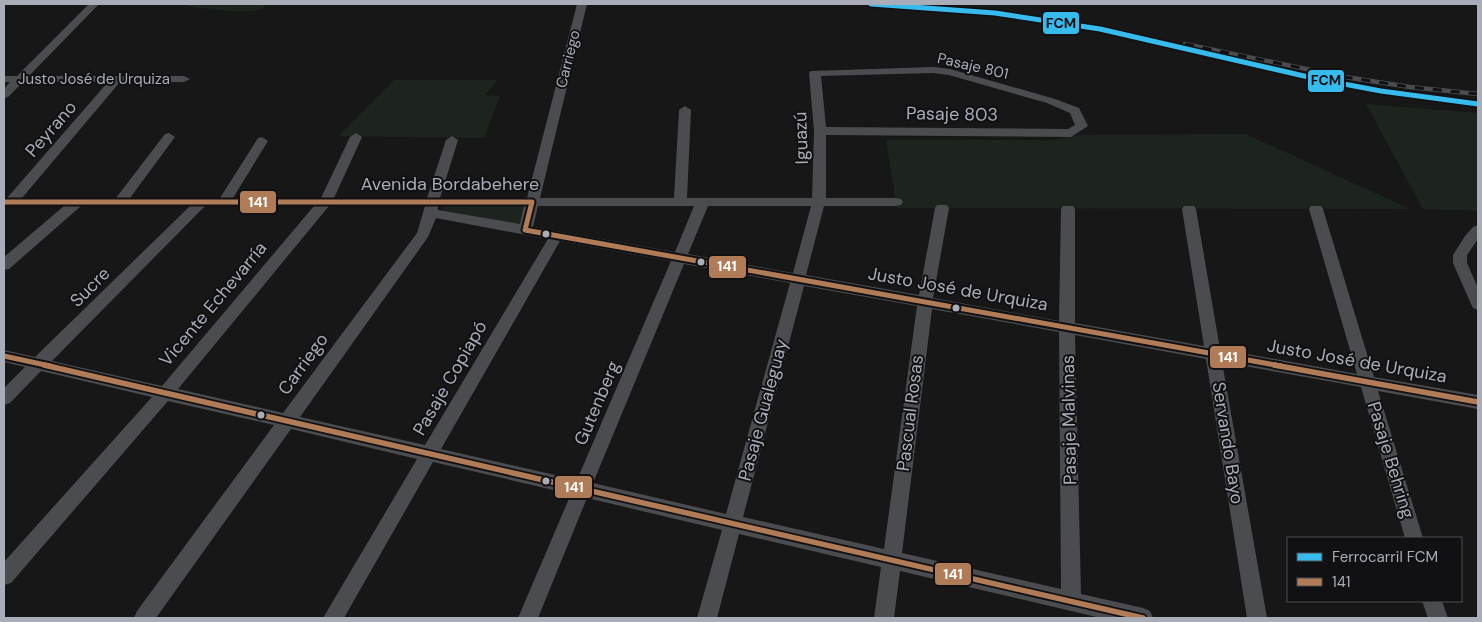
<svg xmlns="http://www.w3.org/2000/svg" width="1482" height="622" font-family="'DM Sans',sans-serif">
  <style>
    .green { fill: #1d241e }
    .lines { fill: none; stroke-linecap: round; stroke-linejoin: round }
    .minor { fill: #4b4c50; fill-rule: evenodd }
    .rail-casing { stroke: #4b4c4f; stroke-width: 4.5 }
    .rail { stroke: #111113; stroke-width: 3; stroke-dasharray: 9; stroke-linecap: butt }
    .bus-1-far1-casing { stroke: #111113; stroke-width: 9 }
    .bus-1-casing { stroke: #111113; stroke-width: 9 }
    .bus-1-far1 { stroke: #b07c57; stroke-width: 5 }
    .bus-1 { stroke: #b07c57; stroke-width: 5.5 }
    .rail-1-casing { stroke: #111113; stroke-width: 8 }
    .rail-1 { stroke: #37bbed; stroke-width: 5 }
    .bus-dot { fill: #a8adb8; stroke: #111113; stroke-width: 2 }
    .labels { text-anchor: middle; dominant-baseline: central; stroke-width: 4; stroke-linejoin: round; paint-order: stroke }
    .far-street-label { font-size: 15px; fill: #a8adb8; stroke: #111113 }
    .street-label { font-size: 18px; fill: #a8adb8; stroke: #111113 }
    .line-badge { stroke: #111113; stroke-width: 2 }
    .badge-label { font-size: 14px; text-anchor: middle; font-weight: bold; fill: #fff }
    .pale-badge-label { font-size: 14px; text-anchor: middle; font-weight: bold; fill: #111 }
  </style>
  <rect width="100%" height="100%" fill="#171717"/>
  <g class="green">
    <path d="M182 4H268C265 6 261 9 258 10 241 14 199 9 182 4Z"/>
    <polygon points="394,80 497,80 485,95 500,96 484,138 338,136"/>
    <polygon points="1366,104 1478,113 1478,211 1423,209"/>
    <polygon points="1246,134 1410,209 897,208 886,140 1054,140 1080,135"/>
    <polygon points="444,206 522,206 525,208 521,223 516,224 444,211 442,208"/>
  </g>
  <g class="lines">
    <g class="minor">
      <path d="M89 4H99L29 76H184L190 79 184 82H120L22 198H116L165 134 169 133 175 137 130 198H220L258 138 262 137 268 141 233 198H321L350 137 356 133 362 137 334 198H427L446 140 452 136 458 140 440 198H527L577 4H587L540 198H674L679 110 685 106 691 110 687 198H812L814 131 809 73 811 71 933 67 950 69 1055 99 1079 108 1088 126 1071 137 826 135V198H896L901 199 903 202 901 205 896 206H824L806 275 919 295 935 208 937 205H947L949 208 933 298 1059 321 1061 209 1063 206H1073L1075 209V323L1204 346 1182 209 1184 206H1194L1196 209 1220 349 1357 374 1309 209 1311 206H1321L1323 209 1374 377 1478 395V409L1378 391 1423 538H1405L1361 387 1222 362 1267 618H1247L1206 359 1075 335 1081 594 1143 608 1150 611 1153 618H1101L900 571 894 618H874L881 567 739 534 717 618H697L722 530 587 498 538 618H518L571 494 433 462 344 618H323L417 459 291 429 156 618H134L137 611 274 425 168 401 11 583 4 585V562L152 397 41 371 10 403 4 405V388L25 367 4 362V350L35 357 190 206H81L9 269 4 270V257L64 206H4V198H7L108 82H23L8 97 4 98V89L10 82H4V76H17ZM933 73 949 75 1047 103 1070 113 1075 125 1068 129 826 127 821 76ZM205 206H314L162 386 52 361ZM329 206H425L417 233 283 413 178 389ZM438 206H524L520 224 438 210ZM538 206H694L675 252 533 227ZM708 206H811L793 273 688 254ZM436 218 548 239 425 445 300 417 428 237ZM560 241 671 261 577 480 441 449ZM684 264 790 283 726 514 593 483ZM804 286 917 306 884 549 743 517ZM932 309 1059 332 1061 589 902 553Z"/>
      <polygon points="1478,225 1478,239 1467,255 1467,263 1478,288 1478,310 1473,308 1471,304 1453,263 1453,255 1465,236 1473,227"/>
      <polygon points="1422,601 1442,601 1448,618 1428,618"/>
    </g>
    <g class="rail-casing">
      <polyline id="rail" points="1185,44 1345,77 1410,87 1478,94"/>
    </g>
    <use href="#rail" class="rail"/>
    <g class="bus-1-far1-casing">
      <g id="bus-1-far1">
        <polyline points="4,202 532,202 525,230 1281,366"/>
        <polyline points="4,356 50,366"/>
      </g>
    </g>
    <g class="bus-1-casing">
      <g id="bus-1">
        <polyline points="44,365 1143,618"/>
        <polyline points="1274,365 1478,402"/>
      </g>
    </g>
    <use href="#bus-1-far1" class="bus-1-far1"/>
    <use href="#bus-1" class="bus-1"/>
    <g class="rail-1-casing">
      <polyline id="rail-1" points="871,4 995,13 1100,29 1317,79 1381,91 1478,104"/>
    </g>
    <use href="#rail-1" class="rail-1"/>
  </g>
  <g class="bus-dot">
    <circle cx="546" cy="234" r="4.5"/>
    <circle cx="701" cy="262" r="4.5"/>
    <circle cx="956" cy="308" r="4.5"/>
    <circle cx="261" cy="415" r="4.5"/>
    <circle cx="546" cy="481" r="4.5"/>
  </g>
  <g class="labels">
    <g class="far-street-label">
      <text transform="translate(568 59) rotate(-76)">Carriego</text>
      <text transform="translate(973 66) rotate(13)">Pasaje 801</text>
      <text x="94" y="79">Justo José de Urquiza</text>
    </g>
    <g class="street-label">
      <text transform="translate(952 114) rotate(1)">Pasaje 803</text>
      <text transform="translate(51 129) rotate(-49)">Peyrano</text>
      <text transform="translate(801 138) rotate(-92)">Iguazú</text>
      <text x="450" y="184">Avenida Bordabehere</text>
      <text transform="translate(90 287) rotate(-45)">Sucre</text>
      <text transform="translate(958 289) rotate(10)">Justo José de Urquiza</text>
      <text transform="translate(213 304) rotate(-50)">Vicente Echevarría</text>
      <text transform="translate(1357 361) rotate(10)">Justo José de Urquiza</text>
      <text transform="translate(303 364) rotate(-54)">Carriego</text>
      <text transform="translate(450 378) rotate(-60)">Pasaje Copiapó</text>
      <text transform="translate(597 403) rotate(-67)">Gutenberg</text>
      <text transform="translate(763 410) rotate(-75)">Pasaje Gualeguay</text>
      <text transform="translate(910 413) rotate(-83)">Pascual Rosas</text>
      <text transform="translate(1069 420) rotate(-91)">Pasaje Malvinas</text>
      <text transform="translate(1228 443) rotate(81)">Servando Bayo</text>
      <text transform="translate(1391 460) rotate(73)">Pasaje Behring</text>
    </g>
  </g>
  <g class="line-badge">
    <rect x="1042" y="11" width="38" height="24" rx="5" fill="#37bbed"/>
    <rect x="1307" y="69" width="38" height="24" rx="5" fill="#37bbed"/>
    <rect x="239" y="190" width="38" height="24" rx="5" fill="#b07c57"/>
    <rect x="708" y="255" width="39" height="24" rx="5" fill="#b07c57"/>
    <rect x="1209" y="345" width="38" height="24" rx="5" fill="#b07c57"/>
    <rect x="554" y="475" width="39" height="24" rx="5" fill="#b07c57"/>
    <rect x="934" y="562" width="38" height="24" rx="5" fill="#b07c57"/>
  </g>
  <g class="badge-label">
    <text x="258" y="207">141</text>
    <text x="727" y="271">141</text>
    <text x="1228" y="362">141</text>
    <text x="574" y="492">141</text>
    <text x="953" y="579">141</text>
  </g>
  <g class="pale-badge-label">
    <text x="1061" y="28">FCM</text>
    <text x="1326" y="85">FCM</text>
  </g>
  <rect width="1482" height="622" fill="none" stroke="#a8adb8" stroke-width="10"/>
  <rect x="1287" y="537" width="175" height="65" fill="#111113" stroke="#4d4f55"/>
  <rect x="1297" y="553" width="25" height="8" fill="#37bbed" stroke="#4d4f55"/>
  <text x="1332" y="562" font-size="15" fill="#a8adb8">Ferrocarril FCM</text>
  <rect x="1297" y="578" width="25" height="8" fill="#b07c57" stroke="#4d4f55"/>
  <text x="1332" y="587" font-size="15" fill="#a8adb8">141</text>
</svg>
